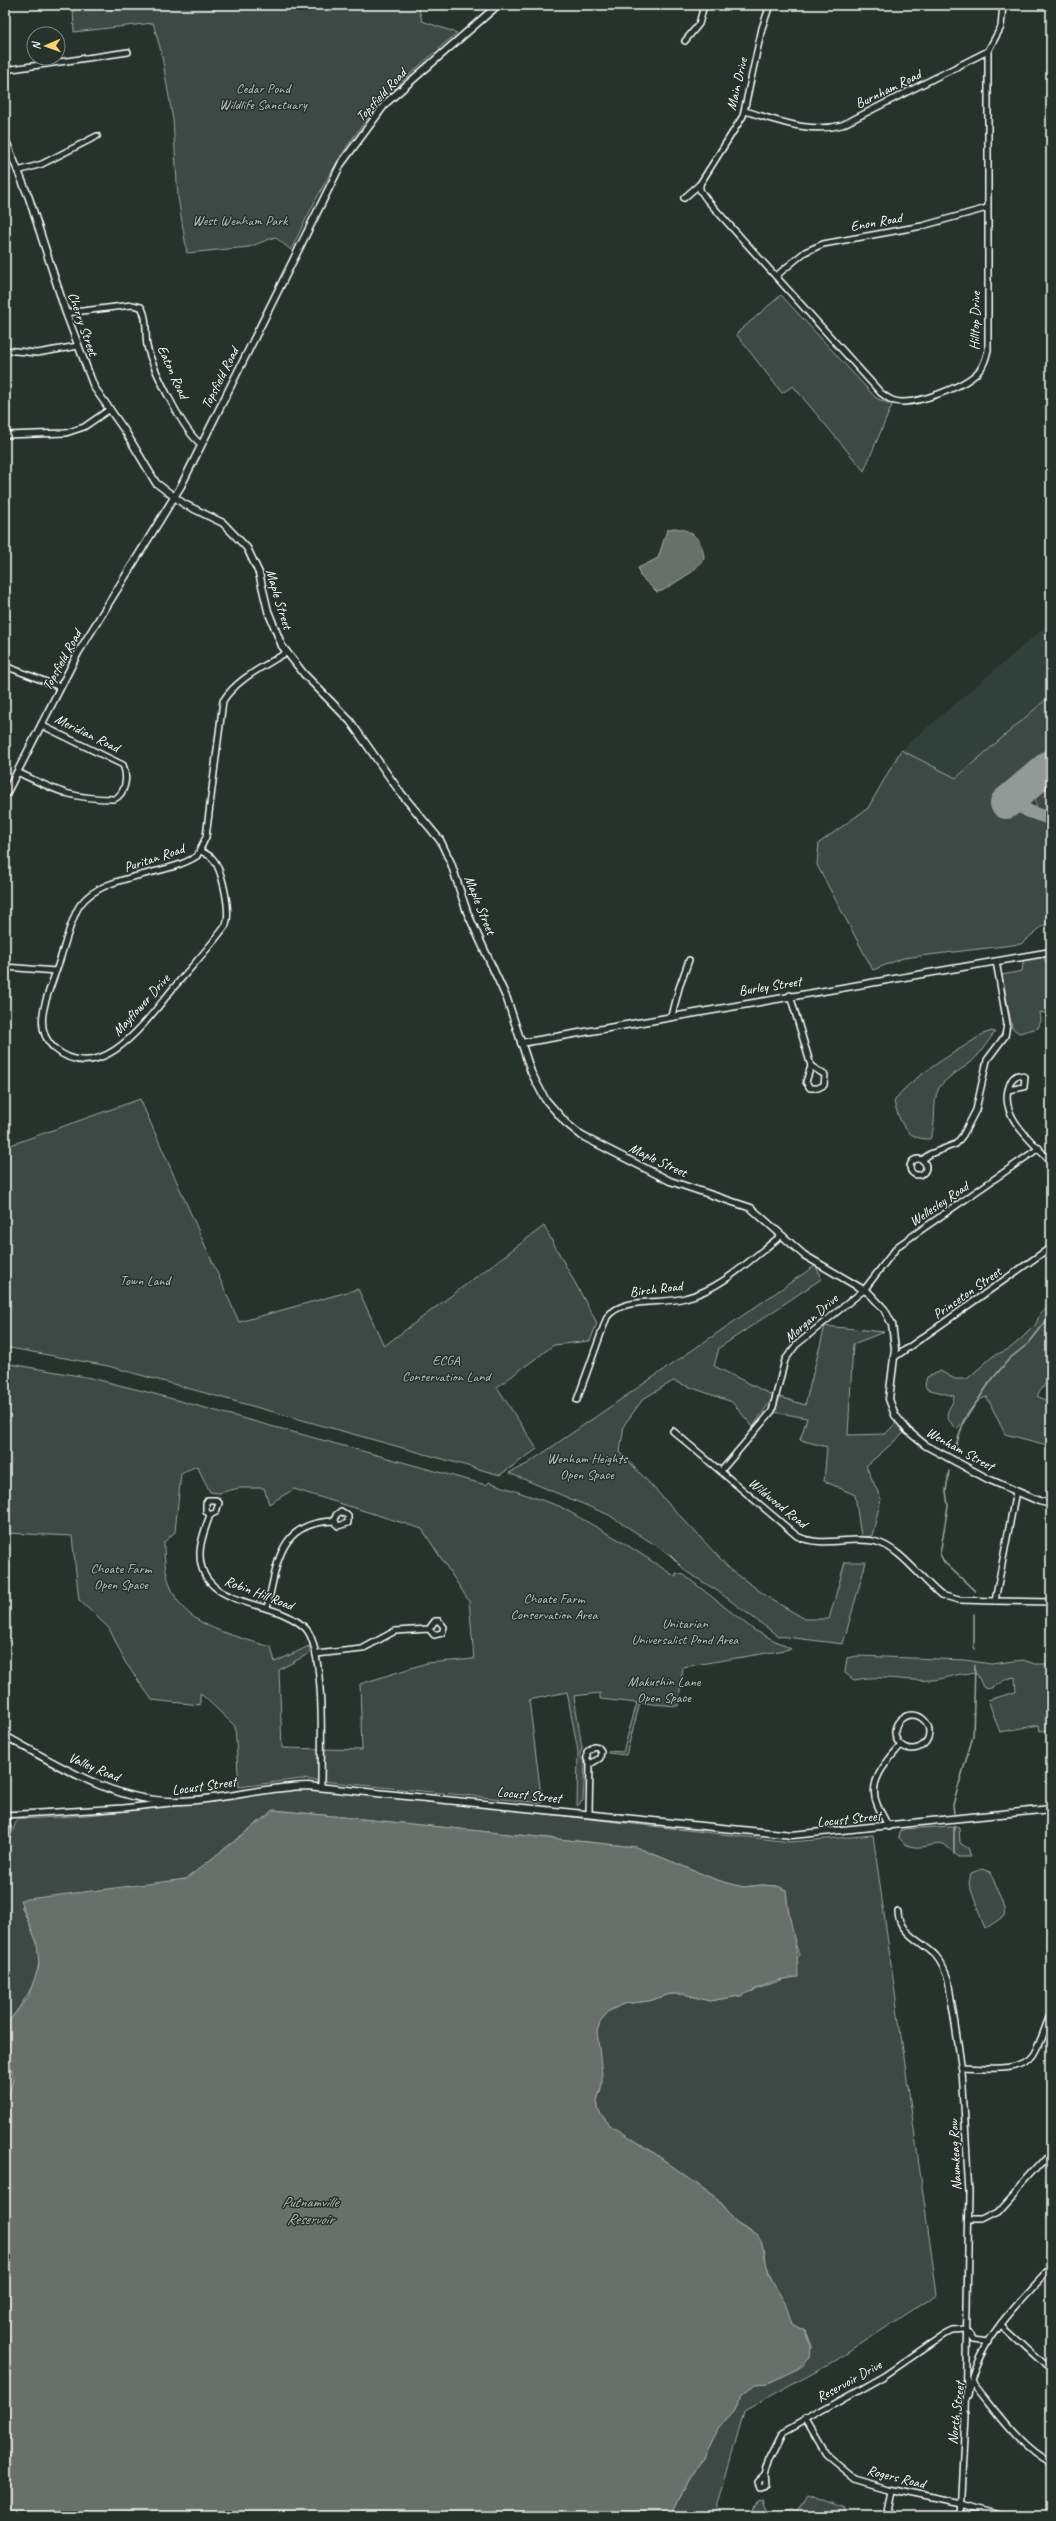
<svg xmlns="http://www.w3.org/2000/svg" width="1056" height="2521" font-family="Caveat,sans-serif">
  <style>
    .built { fill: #333f3a }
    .green { fill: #3e4944; stroke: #9ea4a2; fill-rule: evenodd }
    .water { fill: #67706c; stroke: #a4a9a7 }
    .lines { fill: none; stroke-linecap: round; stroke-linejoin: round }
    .stream { stroke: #a4a9a7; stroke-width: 1.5 }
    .taxiway { stroke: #929996; stroke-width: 13 }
    .runway { stroke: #929996; stroke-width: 32 }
    .minor-casing { stroke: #fff; stroke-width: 8 }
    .major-casing { stroke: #fff; stroke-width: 9 }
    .minor { stroke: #26332d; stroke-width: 5 }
    .major { stroke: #26332d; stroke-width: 6 }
    .labels { text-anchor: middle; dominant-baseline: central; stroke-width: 3; stroke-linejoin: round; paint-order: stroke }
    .street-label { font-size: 14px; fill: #fff; stroke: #26332d }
    .park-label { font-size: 14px; fill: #bbbfbe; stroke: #26332d }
    .water-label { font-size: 15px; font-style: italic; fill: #b3b8b6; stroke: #26332d }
  </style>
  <rect width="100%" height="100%" fill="#26332d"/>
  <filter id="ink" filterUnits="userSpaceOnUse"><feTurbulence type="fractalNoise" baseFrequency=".025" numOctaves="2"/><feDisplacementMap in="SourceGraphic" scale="8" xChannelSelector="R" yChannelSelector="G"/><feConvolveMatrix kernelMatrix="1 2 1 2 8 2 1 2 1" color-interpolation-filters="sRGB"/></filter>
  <g filter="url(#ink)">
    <polygon class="built" points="1051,622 1051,919 1021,944 903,958 873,970 817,865 819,843 868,808 901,750"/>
    <g class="green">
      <path d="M73 5H418L422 21 457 33C428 58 398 83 373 112 338 153 314 202 291 250L275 237 249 247 187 253 178 197 173 120 161 51 153 23 74 32Z"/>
      <polygon points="781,295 876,398 892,405 864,471 793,386 782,393 736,334"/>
      <polygon points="1051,695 1051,750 999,796 1015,812 1051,824 1051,919 1021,944 903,958 873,970 817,865 819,843 868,808 901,750 956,778"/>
      <path d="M1051 779V814L1038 809C1030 794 1041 789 1051 779Z"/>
      <polygon points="1043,955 1051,975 1051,1014 1040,1012 1041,1021 1038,1028 1019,1033 1012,1028 1002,975 1022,971 1024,958"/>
      <path d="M992 1031 995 1032C987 1042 980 1055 970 1063 960 1071 946 1077 939 1088 931 1102 938 1123 930 1139 906 1140 900 1122 894 1102 905 1080 961 1049 983 1034Z"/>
      <polygon points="140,1099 239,1322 358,1289 384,1346 544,1226 597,1323 590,1341 554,1345 497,1387 537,1449 500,1475 108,1366 5,1347 5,1147"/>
      <polygon points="816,1265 821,1279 719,1348 714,1366 774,1396 753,1427 732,1402 673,1381 643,1399 624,1425 620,1452 730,1569 769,1598 805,1619 829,1619 845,1562 866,1562 843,1644 778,1636 716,1590 687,1572 669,1554 609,1515 509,1473 527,1464"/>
      <path d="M1051 1305V1375L1037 1396 1051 1403V1446L1005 1434 987 1397C970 1400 963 1428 956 1428 938 1412 953 1410 954 1396L927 1389 925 1385 927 1377 940 1371 955 1379H967L993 1356 1009 1349 1022 1338 1036 1324 1040 1313Z"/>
      <polygon points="825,1326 884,1332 853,1344 848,1435 885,1434 896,1423 904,1433 866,1466 881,1499 872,1536 861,1537 855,1495 824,1481 827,1447 800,1440 807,1418 774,1412 780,1397 805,1405"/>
      <path d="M5 1363 91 1378 147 1392 486 1485 489 1482 559 1506 621 1541 676 1577V1573L684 1575 754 1630 791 1649 683 1667 678 1706 640 1703 626 1755 608 1753V1751L623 1752 637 1703 600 1699V1693L574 1696 582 1748 580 1755 585 1764 583 1801 577 1806 578 1751 567 1692 529 1700 542 1803 301 1779 239 1787 235 1726 200 1693V1705L152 1700 125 1662 109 1628 79 1600 72 1536 5 1533ZM197 1466 210 1492 219 1493 239 1488H264L269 1504 294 1489 422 1529 469 1601 474 1659 427 1663 360 1684 362 1750 282 1748 279 1670 310 1653 309 1646 275 1662 271 1647C208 1628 163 1621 164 1542L175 1532 181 1473Z"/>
      <path d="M857 1656 965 1660 991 1664 1023 1660 1035 1664H1051V1730L1040 1731 1039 1725 1000 1732 988 1700 1016 1692 1015 1677C1000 1679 999 1687 987 1689L983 1687 977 1674C961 1671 948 1679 932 1680 905 1682 880 1674 854 1680L845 1673 847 1658Z"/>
      <path d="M320 1788 791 1842 873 1835 937 2294 832 2363 744 2411 715 2516H670L688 2479 704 2458 717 2429 734 2411 742 2395 756 2384 768 2383 796 2370 805 2364 811 2347 805 2331 793 2324 783 2300 773 2285 766 2263 765 2251 750 2230 736 2222 716 2198 650 2150 610 2125 599 2112 597 2101 602 2084 597 2031 601 2020 609 2011 623 2004 649 2001 670 1994H684L709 2001 740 1996 789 1977 799 1955 790 1925 786 1890 777 1886 762 1885 743 1887 717 1880 636 1847 274 1810 186 1879 21 1906C26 1918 33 1930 37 1943 46 1974 23 2003 5 2026V1852L17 1819C85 1817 151 1809 218 1800 253 1796 285 1789 320 1788Z"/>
      <path d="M951 1826 959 1828 960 1843 969 1849 970 1857H959L944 1844C926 1844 910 1855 898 1836L900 1831 905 1829Z"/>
      <polygon points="982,1869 990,1872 1003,1901 1005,1909 1004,1916 985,1929 969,1884 971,1873"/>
      <polygon points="7,2067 12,2069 13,2080 5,2108 5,2068"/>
      <polygon points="806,2494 845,2508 844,2516 752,2516 758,2499 762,2498 767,2514 792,2510 797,2512"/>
    </g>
    <g class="water">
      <path d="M673 528C691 528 704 541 704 559L692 572 662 591 657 592 640 576 638 568 658 558 667 530Z"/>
      <path d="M274 1810 636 1847 717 1880 743 1887 762 1885 777 1886 786 1890C788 1920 799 1947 798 1977L777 1980 740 1996 709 2001 684 1994H670L649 2001 623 2004 609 2011 601 2020 597 2031 602 2074V2084L597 2101 599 2112 610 2125 650 2150 716 2198 736 2222 757 2235 762 2243 769 2276 788 2308 793 2324 805 2331 811 2347 810 2357 796 2370 768 2383 756 2384 742 2395 734 2411 717 2429 704 2458 688 2479 670 2516H5V2108L13 2080 12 2069 5 2068V2026L28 1997 39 1966 37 1943 20 1900 186 1879Z"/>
    </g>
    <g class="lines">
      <g class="stream">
        <polyline points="954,1451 964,1421 990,1382 1009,1359 1029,1343 1051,1315"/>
        <polyline points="949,1471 946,1491 948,1506 940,1554 944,1562 975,1591"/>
        <polyline points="974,1649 974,1614"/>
        <polyline points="954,1814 953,1805 973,1736 975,1665"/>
        <polyline points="954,1826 954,1854"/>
      </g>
      <polyline class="taxiway" points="1022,790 1020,804 1028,811 1051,819"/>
      <polyline class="runway" points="1006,803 1051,765"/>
      <g class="minor-casing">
        <g id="minor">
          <polyline points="685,41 699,24 704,5"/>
          <polyline points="5,70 128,52"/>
          <path d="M745 111C777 120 809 134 842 125L988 51 1001 27 1003 5"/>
          <polyline points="18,171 42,164 97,136"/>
          <path d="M700 184V190L707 200 881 393C885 396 890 400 895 401 914 406 964 387 978 372 984 366 986 358 988 350V51"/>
          <polyline points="684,198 700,184 743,116 762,28 770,5"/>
          <polyline points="776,276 805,252 823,244 922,226 987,208"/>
          <path d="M66 313 132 305 141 307C148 317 145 334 147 346 152 367 184 433 201 444"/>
          <polyline points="5,350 37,353 78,346"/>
          <polyline points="5,435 66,433 84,427 110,409"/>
          <polyline points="5,666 60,687"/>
          <path d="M17 772C56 790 69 799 114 799 126 794 128 776 123 765L41 725"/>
          <path d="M5 967 56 971C63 954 70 919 80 905 103 873 165 877 197 856L206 837 223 701C236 679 265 666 287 652"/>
          <path d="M56 971C48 995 31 1027 54 1048 102 1089 148 1018 175 986 192 966 211 946 226 925 231 911 222 868 212 858 209 855 204 853 201 851"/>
          <polyline points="790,995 811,1066 825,1075 824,1085 818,1088 810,1088 806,1082 811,1066"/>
          <polyline points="672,1016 679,988 689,960"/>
          <path d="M1008 1090 1024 1087 1025 1077 1018 1075C1011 1078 1010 1083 1008 1090 1001 1118 1034 1143 1051 1162"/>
          <circle cx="918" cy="1167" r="8"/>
          <polyline points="922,1160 930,1154 956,1144 963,1135 976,1110 987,1060 1005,1036 1007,1024 996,961"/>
          <polyline points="895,1357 1051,1247"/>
          <path d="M577 1400 607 1317C624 1296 660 1305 685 1298 722 1289 752 1258 782 1235"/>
          <path d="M673 1431 797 1536C823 1549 850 1535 877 1542 900 1548 922 1580 941 1595L959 1600 995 1601 1016 1491"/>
          <polyline points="721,1471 772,1411 785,1360 796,1345 864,1290 898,1246 1039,1148"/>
          <path d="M210 1515 206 1511V1503L208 1500H216L219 1503 216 1512 210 1515C206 1526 200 1541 200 1553 199 1599 251 1601 283 1614 292 1618 304 1624 309 1633 325 1663 321 1751 321 1787"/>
          <polyline points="995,1601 1051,1602"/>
          <path d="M267 1608C278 1562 278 1522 335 1521L338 1526 348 1523V1516L341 1511 336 1515 335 1521"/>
          <polyline points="316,1654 362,1649 395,1631 429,1629 434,1635 442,1633 444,1627 439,1621 435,1621 429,1629"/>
          <circle cx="912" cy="1732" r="17"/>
          <polyline points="589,1814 590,1764 600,1758 601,1751 598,1747 594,1746 587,1752 587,1759 590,1764"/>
          <polyline points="5,1815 123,1808 171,1803"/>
          <path d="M888 1827C885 1818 880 1812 877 1804 867 1781 888 1760 901 1745"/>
          <polyline points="5,1842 8,1829 6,1815"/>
          <path d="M898 1912C898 1933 923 1942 936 1956 942 1963 945 1971 948 1979L962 2070 969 2193 965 2418"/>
          <path d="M962 2067C982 2067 1020 2074 1033 2055 1041 2043 1045 2026 1051 2013"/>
          <polyline points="969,2220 982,2220 998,2212 1051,2153"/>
          <polyline points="1001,2324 1051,2370"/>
          <polyline points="967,2331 973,2340 989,2342"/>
          <polyline points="1045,2365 1051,2361"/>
          <path d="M971 2381C995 2409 1018 2446 1051 2463"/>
          <path d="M968 2395C975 2343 1018 2303 1051 2267"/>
          <polyline points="805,2419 826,2455 855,2479 889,2489 962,2504 1001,2516"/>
          <polyline points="765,2475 758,2482 760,2487 766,2485 765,2475 770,2459 783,2433 884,2376 945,2334 951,2331 966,2330"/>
          <polyline points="887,2516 892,2490"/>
          <polyline points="961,2516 966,2415"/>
        </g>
      </g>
      <g class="major-casing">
        <g id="major">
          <polyline points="5,139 29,198 66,313 94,387 125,431 156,483 184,504 223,523 247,548 259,573 268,611 282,646 304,674 350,721 400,792 440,840 451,863 467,912 507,999 531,1072 545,1099 566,1123 582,1136 670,1181 751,1208 804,1255 869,1293 884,1309 892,1324 895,1349 889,1399 895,1415 908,1431 925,1445 988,1479 1039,1501 1051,1504"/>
          <polyline points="5,796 78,653 181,486 341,164 386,103 498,5"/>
          <polyline points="521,1043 1051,952"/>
          <path d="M5 1736C58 1765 117 1804 180 1801 223 1800 264 1787 307 1786L792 1835 1051 1809"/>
        </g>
      </g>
      <use href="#minor" class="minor"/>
      <use href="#major" class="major"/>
    </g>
  </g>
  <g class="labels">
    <g class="street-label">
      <text transform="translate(737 84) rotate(-77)">Main Drive</text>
      <text transform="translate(888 89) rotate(-26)">Burnham Road</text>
      <text transform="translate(381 95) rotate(-47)">Topsfield Road</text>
      <text transform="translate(876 222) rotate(-10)">Enon Road</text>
      <text transform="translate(975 321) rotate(-89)">Hilltop Drive</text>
      <text transform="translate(83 324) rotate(71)">Cherry Street</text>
      <text transform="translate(173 372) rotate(66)">Eaton Road</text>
      <text transform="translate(220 378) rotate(-63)">Topsfield Road</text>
      <text transform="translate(279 599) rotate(73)">Maple Street</text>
      <text transform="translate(62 660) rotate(-61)">Topsfield Road</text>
      <text transform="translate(87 733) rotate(26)">Meridian Road</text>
      <text transform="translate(154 858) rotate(-18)">Puritan Road</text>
      <text transform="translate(480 905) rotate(68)">Maple Street</text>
      <text transform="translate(770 986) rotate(-9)">Burley Street</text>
      <text transform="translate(141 1005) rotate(-48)">Mayflower Drive</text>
      <text transform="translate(658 1160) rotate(25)">Maple Street</text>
      <text transform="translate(939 1204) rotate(-34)">Wellesley Road</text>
      <text transform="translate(656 1289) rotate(-7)">Birch Road</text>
      <text transform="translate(967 1293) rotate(-35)">Princeton Street</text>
      <text transform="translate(811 1318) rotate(-41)">Morgan Drive</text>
      <text transform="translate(960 1449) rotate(29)">Wenham Street</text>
      <text transform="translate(778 1503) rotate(39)">Wildwood Road</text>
      <text transform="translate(259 1593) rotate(21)">Robin Hill Road</text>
      <text transform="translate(94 1767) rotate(23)">Valley Road</text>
      <text transform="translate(204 1786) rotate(-8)">Locust Street</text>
      <text transform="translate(529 1795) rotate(6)">Locust Street</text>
      <text transform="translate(849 1819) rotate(-6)">Locust Street</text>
      <text transform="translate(955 2155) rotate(-93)">Naumkeag Row</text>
      <text transform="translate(849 2381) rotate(-29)">Reservoir Drive</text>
      <text transform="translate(956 2413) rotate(-83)">North Street</text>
      <text transform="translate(896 2477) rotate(14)">Rogers Road</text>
    </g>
    <g class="park-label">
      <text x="263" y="88">Cedar Pond<tspan x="263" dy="16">Wildlife Sanctuary</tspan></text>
      <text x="240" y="220">West Wenham Park</text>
      <text x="145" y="1280">Town Land</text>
      <text x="446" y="1360">ECGA<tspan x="446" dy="16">Conservation Land</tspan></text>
      <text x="587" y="1458">Wenham Heights<tspan x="587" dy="16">Open Space</tspan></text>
      <text x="121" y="1568">Choate Farm<tspan x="121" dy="16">Open Space</tspan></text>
      <text x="554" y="1598">Choate Farm<tspan x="554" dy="16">Conservation Area</tspan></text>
      <text x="685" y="1623">Unitarian<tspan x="685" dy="16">Universalist Pond Area</tspan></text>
      <text x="664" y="1681">Makushin Lane<tspan x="664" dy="16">Open Space</tspan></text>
    </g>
    <g class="water-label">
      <text x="310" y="2202">Putnamville<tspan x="310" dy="17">Reservoir</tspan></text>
    </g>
  </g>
  <rect width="1056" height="2521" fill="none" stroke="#26332d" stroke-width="20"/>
  <rect x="10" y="10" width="1036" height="2501" fill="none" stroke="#fff" stroke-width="1.5" filter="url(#ink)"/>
  <g transform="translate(46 46) rotate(268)"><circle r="19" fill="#26332d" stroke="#7d8581"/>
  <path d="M0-3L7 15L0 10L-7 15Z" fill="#ffd166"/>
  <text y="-6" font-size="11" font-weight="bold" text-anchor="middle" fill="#ffffff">N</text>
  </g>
</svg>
